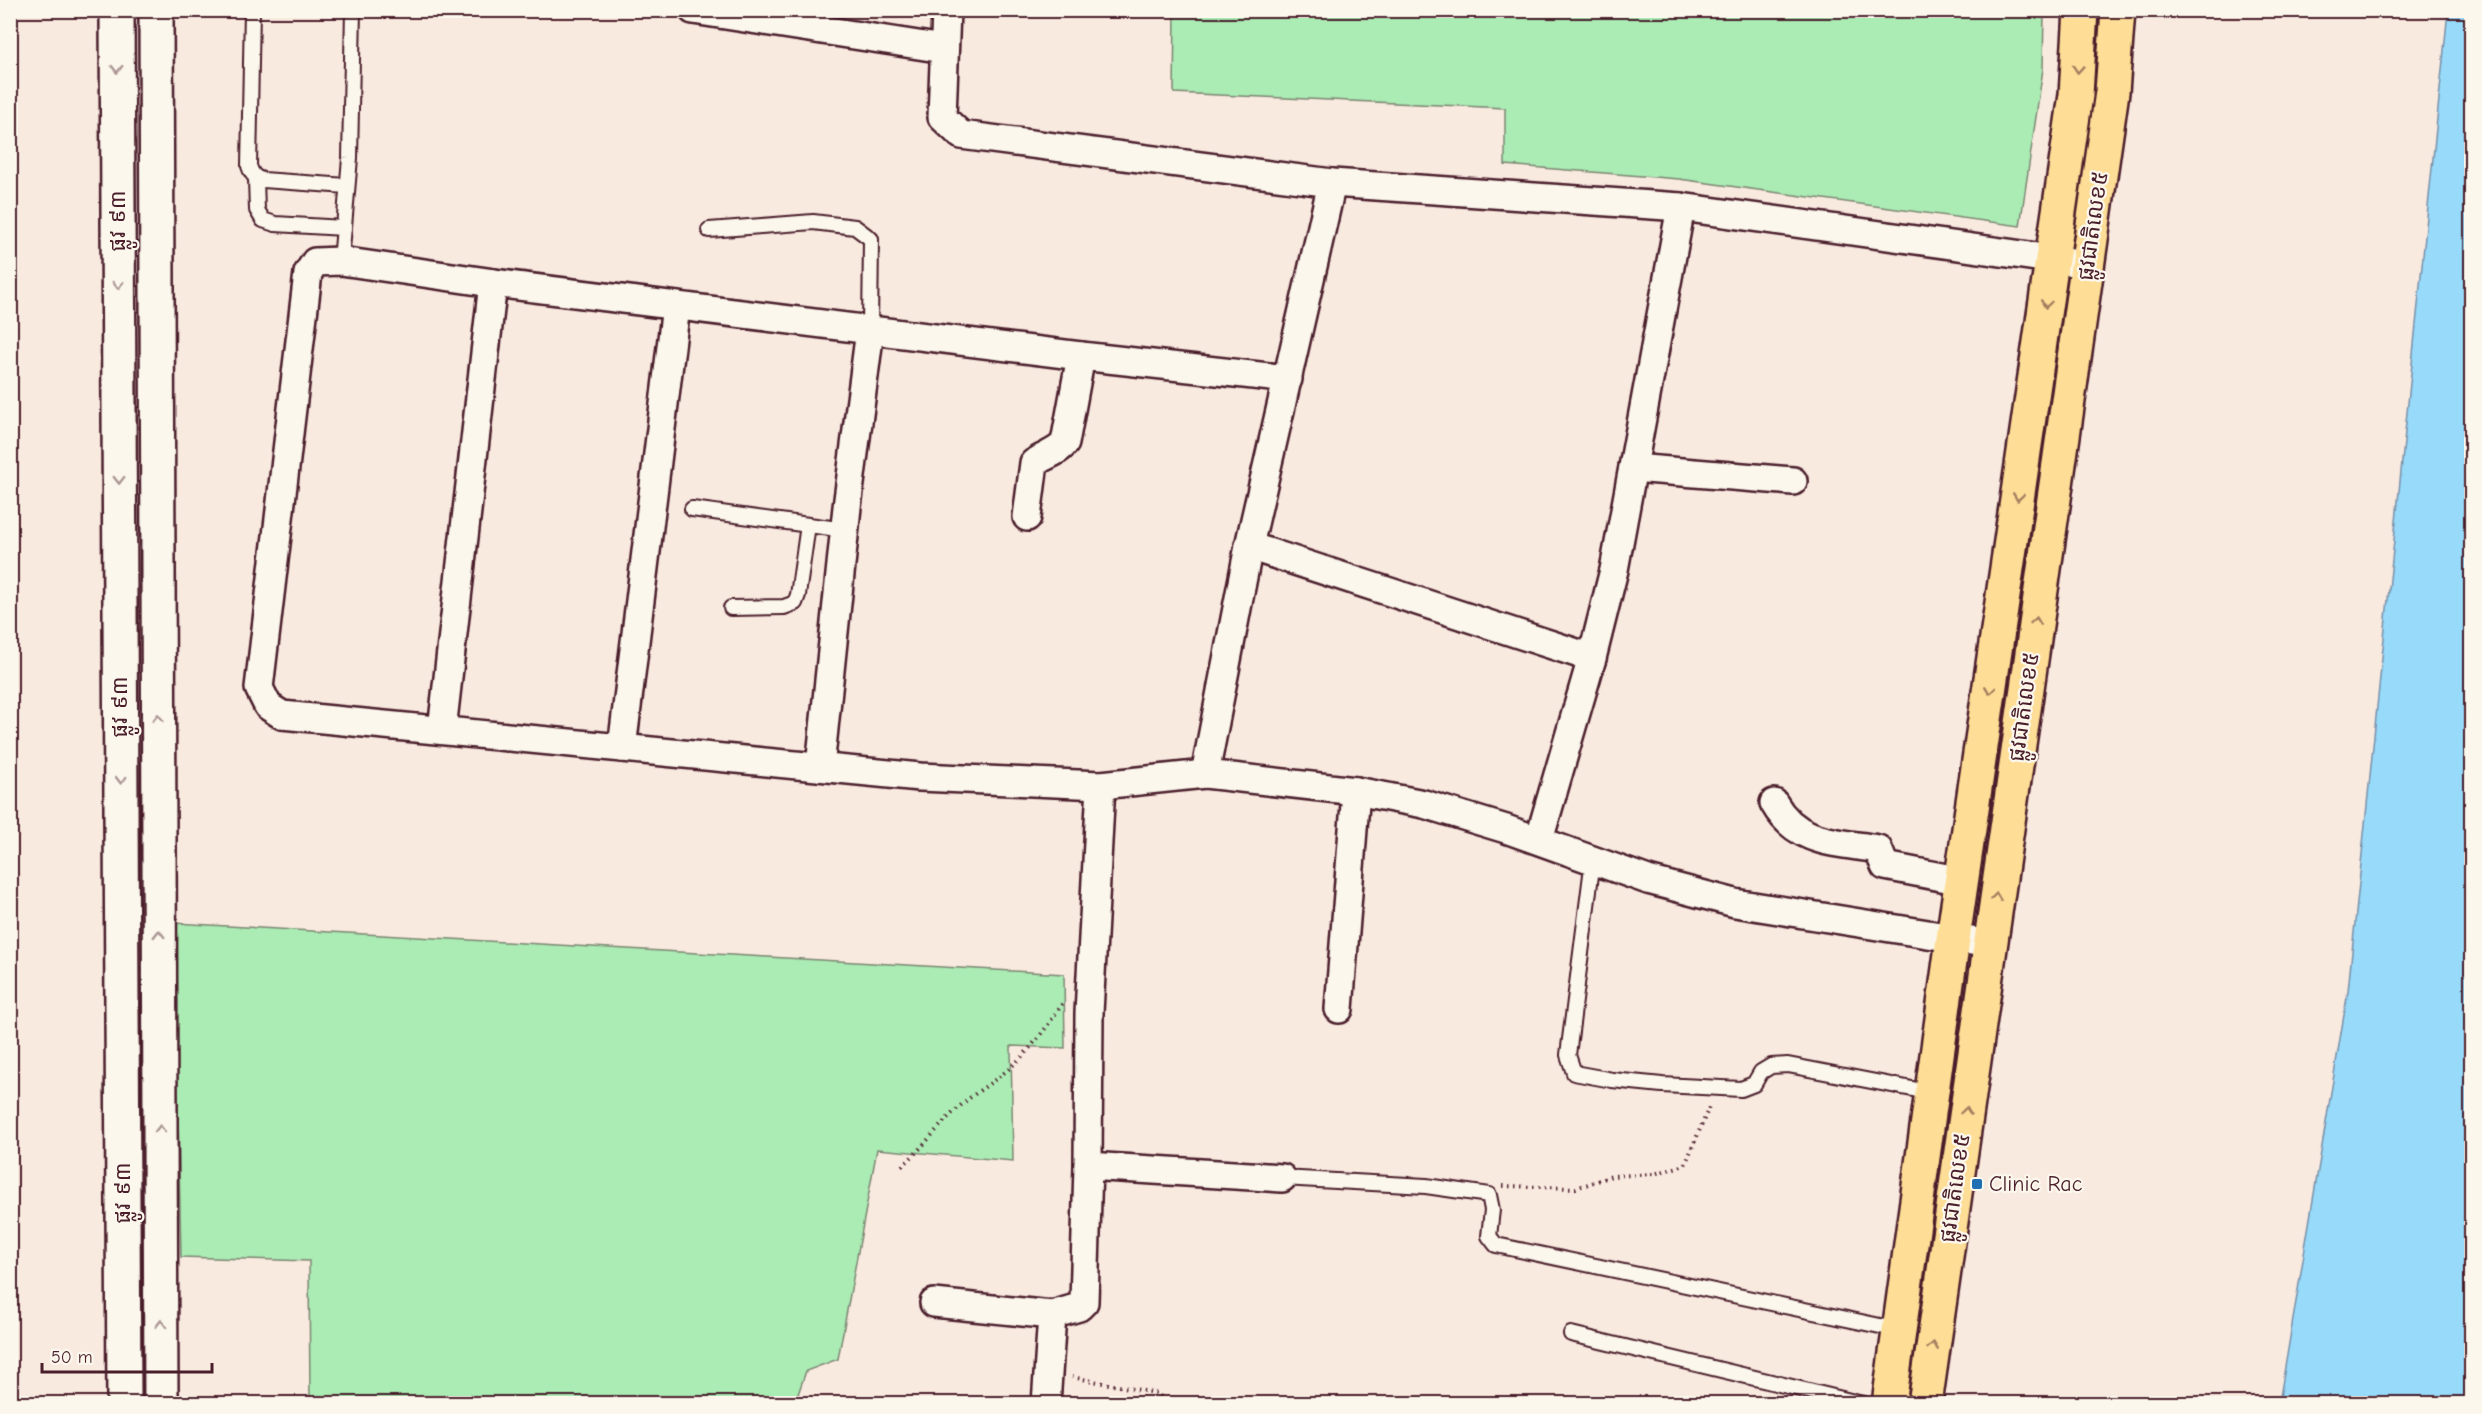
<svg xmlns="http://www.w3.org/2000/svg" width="2482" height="1414" font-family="'Comic Neue','Noto Sans Khmer',sans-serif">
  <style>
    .green { fill: #abebb4; stroke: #7a8570; stroke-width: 1.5 }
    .water { fill: #97daf9; stroke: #788fa7; stroke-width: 1.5 }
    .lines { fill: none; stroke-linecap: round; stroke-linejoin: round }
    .service-casing { stroke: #4a1f2b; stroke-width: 18 }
    .minor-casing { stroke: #4a1f2b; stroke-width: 32 }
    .tertiary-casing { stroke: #4a1f2b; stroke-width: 38 }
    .trunk-casing { stroke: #4a1f2b; stroke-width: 38 }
    .path { stroke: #4a1f2b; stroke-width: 4; stroke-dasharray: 1.5 4.5; stroke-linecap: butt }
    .service { stroke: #fbf7ec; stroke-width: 14 }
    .minor { stroke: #fbf7ec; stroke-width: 27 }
    .tertiary { stroke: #fbf7ec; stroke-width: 33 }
    .trunk { stroke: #fede96; stroke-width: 33 }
    .oneway { stroke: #ab9695 }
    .oneway2 { stroke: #a47e60 }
    .poi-dot { fill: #1f6fb2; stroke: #fbf7ec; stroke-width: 2 }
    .labels { text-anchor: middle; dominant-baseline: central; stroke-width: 4.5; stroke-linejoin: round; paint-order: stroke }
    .street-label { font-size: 22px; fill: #4a1f2b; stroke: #fbf7ec }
    .poi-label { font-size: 22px; fill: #4a1f2b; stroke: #fbf7ec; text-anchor: start }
  </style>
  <rect width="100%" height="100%" fill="#f9eae0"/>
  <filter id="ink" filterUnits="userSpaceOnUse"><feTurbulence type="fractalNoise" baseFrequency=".0167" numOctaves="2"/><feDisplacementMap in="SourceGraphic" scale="12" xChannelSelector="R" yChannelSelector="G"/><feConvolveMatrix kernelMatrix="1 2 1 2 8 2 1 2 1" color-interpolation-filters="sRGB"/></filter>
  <g filter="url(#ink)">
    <g class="green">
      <polygon points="1175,11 2044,11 2043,69 2020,226 1679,179 1505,165 1505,108 1174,93"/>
      <polygon points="174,923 1064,974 1065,1048 1011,1046 1013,1161 877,1149 838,1359 806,1371 795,1403 310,1403 309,1261 181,1257"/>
    </g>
    <polygon class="water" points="2448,11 2472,11 2471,1403 2279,1403 2348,991"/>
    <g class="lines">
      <g class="service-casing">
        <g id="service">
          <path d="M252 10 249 166C252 175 255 178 263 180L347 186"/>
          <polyline points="256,179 257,210 263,220 275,224 344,228"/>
          <polyline points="709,230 813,222 855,227 871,239 870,330"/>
          <polyline points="341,261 350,158 353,10"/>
          <polyline points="692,509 845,530"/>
          <polyline points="731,608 784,607 795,603 798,595 808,525"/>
          <polyline points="1593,859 1568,1055 1574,1073 1612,1080 1662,1085 1741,1089 1754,1084 1761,1072 1771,1066 1788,1065 1933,1093"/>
          <polyline points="1282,1178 1426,1186 1489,1195 1492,1210 1489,1236 1496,1245 1899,1330"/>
          <polyline points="1571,1334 1863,1404"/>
        </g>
      </g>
      <g class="minor-casing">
        <g id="minor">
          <polyline points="693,10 944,49"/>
          <polyline points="946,10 942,117 961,135 1332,183 1681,207 2087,264"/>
          <polyline points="1288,379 1081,356 493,283 341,261 315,262 308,273 259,688 268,706 282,715 920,777 1101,785 1205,774 1356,791 1424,804 1506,829 1648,880 1735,903 1990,944"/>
          <polyline points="1633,468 1793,481"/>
          <path d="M1027 517 1034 463C1045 455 1057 453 1065 443L1081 356"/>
          <polyline points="1249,546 1592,658"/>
          <polyline points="442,730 493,283"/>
          <polyline points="622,748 676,306"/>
          <polyline points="820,767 847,507 870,330"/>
          <polyline points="1205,774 1249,546 1332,183"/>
          <path d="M1774 803C1797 844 1836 842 1878 849L1885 866 1962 881"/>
          <polyline points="1539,840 1592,658 1614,570 1681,207"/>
          <polyline points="1339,1009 1356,791"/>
          <polyline points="1088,1166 1089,1013 1101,785"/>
          <polyline points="934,1303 1052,1315 1046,1404"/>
          <polyline points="1052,1315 1079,1307 1084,1302 1088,1166 1282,1178"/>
        </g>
      </g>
      <g class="tertiary-casing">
        <g id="tertiary">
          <polyline points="117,10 124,1404"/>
          <polyline points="156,10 161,1404"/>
        </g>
      </g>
      <g class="trunk-casing">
        <g id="trunk">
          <polyline points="1889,1404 1953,939 2076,95 2081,10"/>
          <polyline points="1925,1404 2112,92 2118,10"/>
        </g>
      </g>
      <g class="path">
        <path d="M902 1166C922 1149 937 1127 957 1109 971 1095 989 1085 1005 1072 1029 1053 1047 1027 1064 1001"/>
        <polyline points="1503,1186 1576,1188 1612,1176 1654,1174 1685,1165 1710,1105"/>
        <polyline points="1072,1377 1155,1393 1172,1404"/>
      </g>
      <use href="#service" class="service"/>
      <use href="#minor" class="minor"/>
      <use href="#tertiary" class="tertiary"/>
      <use href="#trunk" class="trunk"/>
    </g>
    <defs><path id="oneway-chevron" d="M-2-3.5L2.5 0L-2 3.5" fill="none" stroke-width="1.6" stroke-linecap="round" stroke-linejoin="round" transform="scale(1.5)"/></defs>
    <g class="oneway">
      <use href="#oneway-chevron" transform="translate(117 69) rotate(90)"/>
      <use href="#oneway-chevron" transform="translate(118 285) rotate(90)"/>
      <use href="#oneway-chevron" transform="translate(119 480) rotate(90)"/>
      <use href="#oneway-chevron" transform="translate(158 718) rotate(-90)"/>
      <use href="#oneway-chevron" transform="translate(121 780) rotate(90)"/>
      <use href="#oneway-chevron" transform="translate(159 934) rotate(-90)"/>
      <use href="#oneway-chevron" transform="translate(160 1129) rotate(-90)"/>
      <use href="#oneway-chevron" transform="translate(161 1324) rotate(-90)"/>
    </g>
    <g class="oneway2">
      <use href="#oneway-chevron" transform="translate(2078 69) rotate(94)"/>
      <use href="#oneway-chevron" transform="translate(2046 304) rotate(98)"/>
      <use href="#oneway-chevron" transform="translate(2018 497) rotate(98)"/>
      <use href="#oneway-chevron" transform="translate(2036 621) rotate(-82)"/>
      <use href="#oneway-chevron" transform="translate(1990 690) rotate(98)"/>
      <use href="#oneway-chevron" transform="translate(1996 897) rotate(-82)"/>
      <use href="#oneway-chevron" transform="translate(1966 1111) rotate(-82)"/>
      <use href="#oneway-chevron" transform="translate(1933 1346) rotate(-82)"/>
    </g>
  </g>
  <rect class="poi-dot" x="1971" y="1178" width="12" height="12" rx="3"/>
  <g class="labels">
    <g class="street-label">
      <text transform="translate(118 221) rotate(-90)">ផ្លូវ ៩៣</text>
      <text transform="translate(2093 226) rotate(-82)">ផ្លូវជាតិលេខ៥</text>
      <text transform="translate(120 707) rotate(-90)">ផ្លូវ ៩៣</text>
      <text transform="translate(2024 707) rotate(-82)">ផ្លូវជាតិលេខ៥</text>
      <text transform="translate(1955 1188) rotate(-82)">ផ្លូវជាតិលេខ៥</text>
      <text transform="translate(123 1193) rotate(-90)">ផ្លូវ ៩៣</text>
    </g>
    <g class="poi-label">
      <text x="1989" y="1184">Clinic Rac</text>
    </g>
  </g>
  <rect width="2482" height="1414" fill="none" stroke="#fbf7ec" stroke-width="36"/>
  <rect x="18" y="18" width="2446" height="1378" fill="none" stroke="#4a1f2b" stroke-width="2" filter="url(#ink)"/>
  <path d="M42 1363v9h170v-9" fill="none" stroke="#4a1f2b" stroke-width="3"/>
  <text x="51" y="1363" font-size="18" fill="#4a1f2b" stroke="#fbf7ec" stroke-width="4.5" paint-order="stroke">50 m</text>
</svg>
